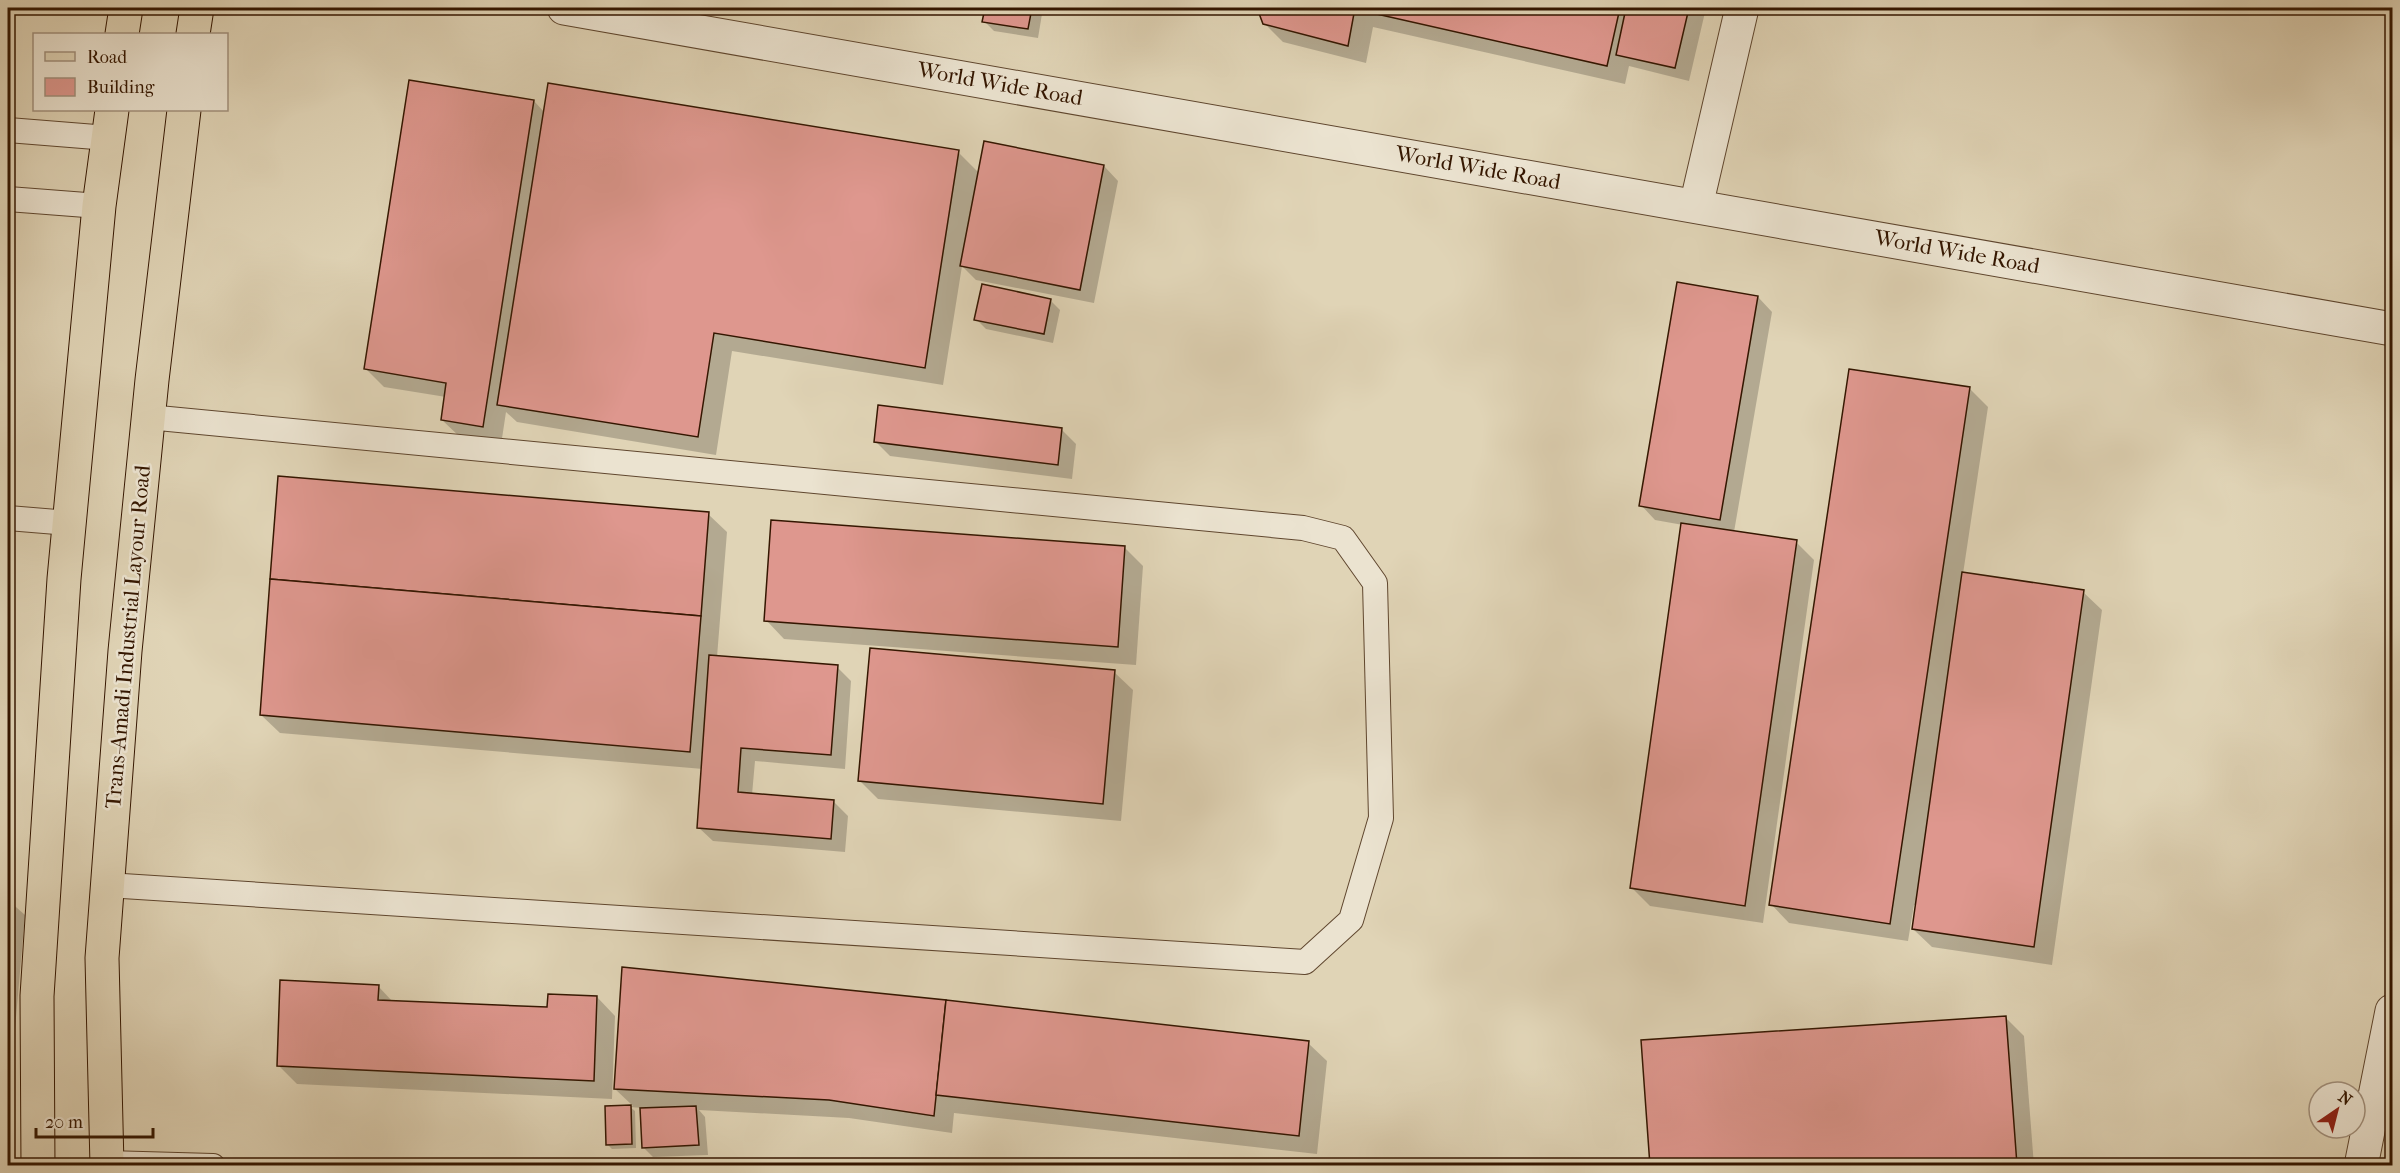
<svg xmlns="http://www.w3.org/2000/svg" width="2400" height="1173" font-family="'IM FELL French Canon',serif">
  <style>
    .shadow { fill: #0003 }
    .building { fill: #de978e; stroke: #341600; stroke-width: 1.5 }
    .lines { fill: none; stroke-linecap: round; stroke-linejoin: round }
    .lane-casing { stroke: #5f462e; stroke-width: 26 }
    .street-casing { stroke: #5f462e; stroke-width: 35 }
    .primary-casing { stroke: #341600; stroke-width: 35 }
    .lane { stroke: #ebe3d0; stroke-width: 24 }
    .street { stroke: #ebe3d0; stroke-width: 33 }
    .primary { stroke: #e0d4b6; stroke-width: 33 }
    .labels { text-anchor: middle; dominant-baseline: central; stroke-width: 5; stroke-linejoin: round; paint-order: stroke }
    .street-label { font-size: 22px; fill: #341600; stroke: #ebe3d0 }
  </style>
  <rect width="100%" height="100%" fill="#e0d4b6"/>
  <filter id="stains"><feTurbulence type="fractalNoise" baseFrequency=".00333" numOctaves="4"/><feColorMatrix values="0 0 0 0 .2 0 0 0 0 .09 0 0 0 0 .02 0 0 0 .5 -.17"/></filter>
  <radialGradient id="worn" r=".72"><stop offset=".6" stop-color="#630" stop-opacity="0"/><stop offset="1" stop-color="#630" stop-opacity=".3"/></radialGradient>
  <g class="shadow">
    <polygon points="986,8 1043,8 1038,38 994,31 984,21"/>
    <polygon points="1259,8 1706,8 1689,81 1629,66 1625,84 1373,27 1366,63 1283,42 1264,23"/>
    <polygon points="534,101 545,113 958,152 979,173 1104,166 1118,181 1094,303 976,280 962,266 943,385 732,351 716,455 517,422 506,412 501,445 461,438 442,420 446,397 384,387 365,368"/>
    <polygon points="1758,297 1772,312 1734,532 1796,542 1814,560 1763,923 1650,906 1632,888 1683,525 1655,520 1641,505"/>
    <polygon points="1050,300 1060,310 1053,343 986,329 976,319"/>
    <polygon points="1850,371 1970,389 1988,407 1963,574 2083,592 2102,610 2052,965 1932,947 1913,929 1917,905 1914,905 1908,941 1789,923 1771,904"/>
    <polygon points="1061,429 1076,444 1072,479 890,456 876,442"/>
    <polygon points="708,514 727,532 717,657 837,667 851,681 845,769 755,761 752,795 833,801 848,816 845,852 713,841 698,827 703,769 280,733 261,715"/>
    <polygon points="1124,547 1143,566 1136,665 784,639 766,620"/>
    <polygon points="1114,672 1133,690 1121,821 878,799 860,781"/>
    <polygon points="8,900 25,915 8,1108"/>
    <polygon points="378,986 393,1002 549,1009 597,997 615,1016 612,1099 297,1084 279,1066"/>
    <polygon points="2005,1017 2024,1036 2034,1166 1652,1166"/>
    <polygon points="1308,1043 1327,1061 1317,1154 954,1113 952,1133 849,1118 699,1110 705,1117 708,1155 653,1157 643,1147 642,1108 630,1107 635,1111 636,1148 612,1149 607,1144 606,1107 633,1106 615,1089"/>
  </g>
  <g class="building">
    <polygon points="985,8 1032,8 1028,29 982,22"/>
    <polygon points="1257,8 1355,8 1348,46 1263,24"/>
    <polygon points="1350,8 1620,8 1607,66"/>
    <polygon points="1626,8 1689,8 1675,68 1616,55"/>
    <polygon points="409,80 534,100 483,427 441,420 446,383 364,369"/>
    <polygon points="548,83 959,150 925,368 714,333 698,437 497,405"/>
    <polygon points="984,141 1104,165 1080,290 960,266"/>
    <polygon points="1677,282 1758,296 1720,520 1639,506"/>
    <polygon points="982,284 1051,299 1044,334 974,320"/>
    <polygon points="1849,369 1970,387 1890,924 1769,905"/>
    <polygon points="878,405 1062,428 1058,465 874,442"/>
    <polygon points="278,476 709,512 701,616 270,579"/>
    <polygon points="771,520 1125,546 1118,647 764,621"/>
    <polygon points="1681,523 1797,540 1745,906 1630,888"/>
    <polygon points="1962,572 2084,590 2034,947 1912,929"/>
    <polygon points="270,579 701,616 690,752 260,715"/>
    <polygon points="870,648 1115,670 1103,804 858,781"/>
    <polygon points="709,655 838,665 831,755 741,748 738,792 834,800 831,839 697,828"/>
    <polygon points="622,967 946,1000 934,1116 829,1100 614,1089"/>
    <polygon points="280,980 379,985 378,1000 547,1007 548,994 597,996 594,1081 277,1066"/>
    <polygon points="946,1000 1309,1041 1299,1136 936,1095"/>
    <polygon points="2006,1016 2017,1165 1650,1166 1641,1040"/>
    <polygon points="631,1105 632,1144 606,1145 605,1106"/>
    <polygon points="696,1106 699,1145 642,1148 640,1108"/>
  </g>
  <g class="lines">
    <g class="lane-casing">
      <g id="lane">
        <polyline points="8,130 108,138"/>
        <polyline points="8,199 99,206"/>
        <polyline points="8,518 69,523"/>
        <polyline points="107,885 1305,962 1351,920 1381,818 1375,583 1343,538 1303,528 148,417"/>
        <polyline points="107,1163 213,1166"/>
      </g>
    </g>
    <g class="street-casing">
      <g id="street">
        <polyline points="564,8 2392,329"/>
        <polyline points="1696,206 1742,8"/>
        <polyline points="2361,1166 2392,1011"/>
      </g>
    </g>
    <g class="primary-casing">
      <g id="primary">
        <polyline points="122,34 126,8"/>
        <polyline points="193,34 197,8"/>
        <polyline points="38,1166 37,996 64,579 99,206 112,110"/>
        <polyline points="107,1166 102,958 125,651 152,380 184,110"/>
      </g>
    </g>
    <use href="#lane" class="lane"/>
    <use href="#street" class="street"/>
    <use href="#primary" class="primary"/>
  </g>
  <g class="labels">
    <g class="street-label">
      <text transform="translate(1000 84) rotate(10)">World Wide Road</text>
      <text transform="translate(1478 168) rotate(10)">World Wide Road</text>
      <text transform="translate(1957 252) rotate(10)">World Wide Road</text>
      <text transform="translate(128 637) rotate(-85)">Trans-Amadi Industrial Layour Road</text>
    </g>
  </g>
  <rect width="2400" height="1173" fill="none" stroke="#e0d4b6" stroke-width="30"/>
  <rect x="9" y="9" width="2382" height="1155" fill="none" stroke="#341600" stroke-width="3"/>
  <rect x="15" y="15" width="2370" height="1143" fill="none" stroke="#341600" stroke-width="1.5"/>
  <rect x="33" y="33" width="195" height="78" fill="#ebe3d0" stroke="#a2917d" stroke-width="1.5"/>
  <rect x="45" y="52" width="30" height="9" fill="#e0d4b6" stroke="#a2917d" stroke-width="1.5"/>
  <text x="87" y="63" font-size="18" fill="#341600">Road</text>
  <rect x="45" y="78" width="30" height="18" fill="#de978e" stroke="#a2917d" stroke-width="1.5"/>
  <text x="87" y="93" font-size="18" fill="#341600">Building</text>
  <g transform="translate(2337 1110) rotate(35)"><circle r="28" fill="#ebe3d0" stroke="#a2917d" stroke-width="1.5"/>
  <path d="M0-4.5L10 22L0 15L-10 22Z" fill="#8f2418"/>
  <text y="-9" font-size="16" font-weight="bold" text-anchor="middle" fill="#341600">N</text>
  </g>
  <path d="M36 1128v9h117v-9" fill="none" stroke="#341600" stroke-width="3"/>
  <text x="45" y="1128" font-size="18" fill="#341600" stroke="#ebe3d0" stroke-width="4.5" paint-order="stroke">20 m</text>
  <rect width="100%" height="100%" filter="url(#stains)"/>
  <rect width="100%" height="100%" fill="url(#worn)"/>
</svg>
